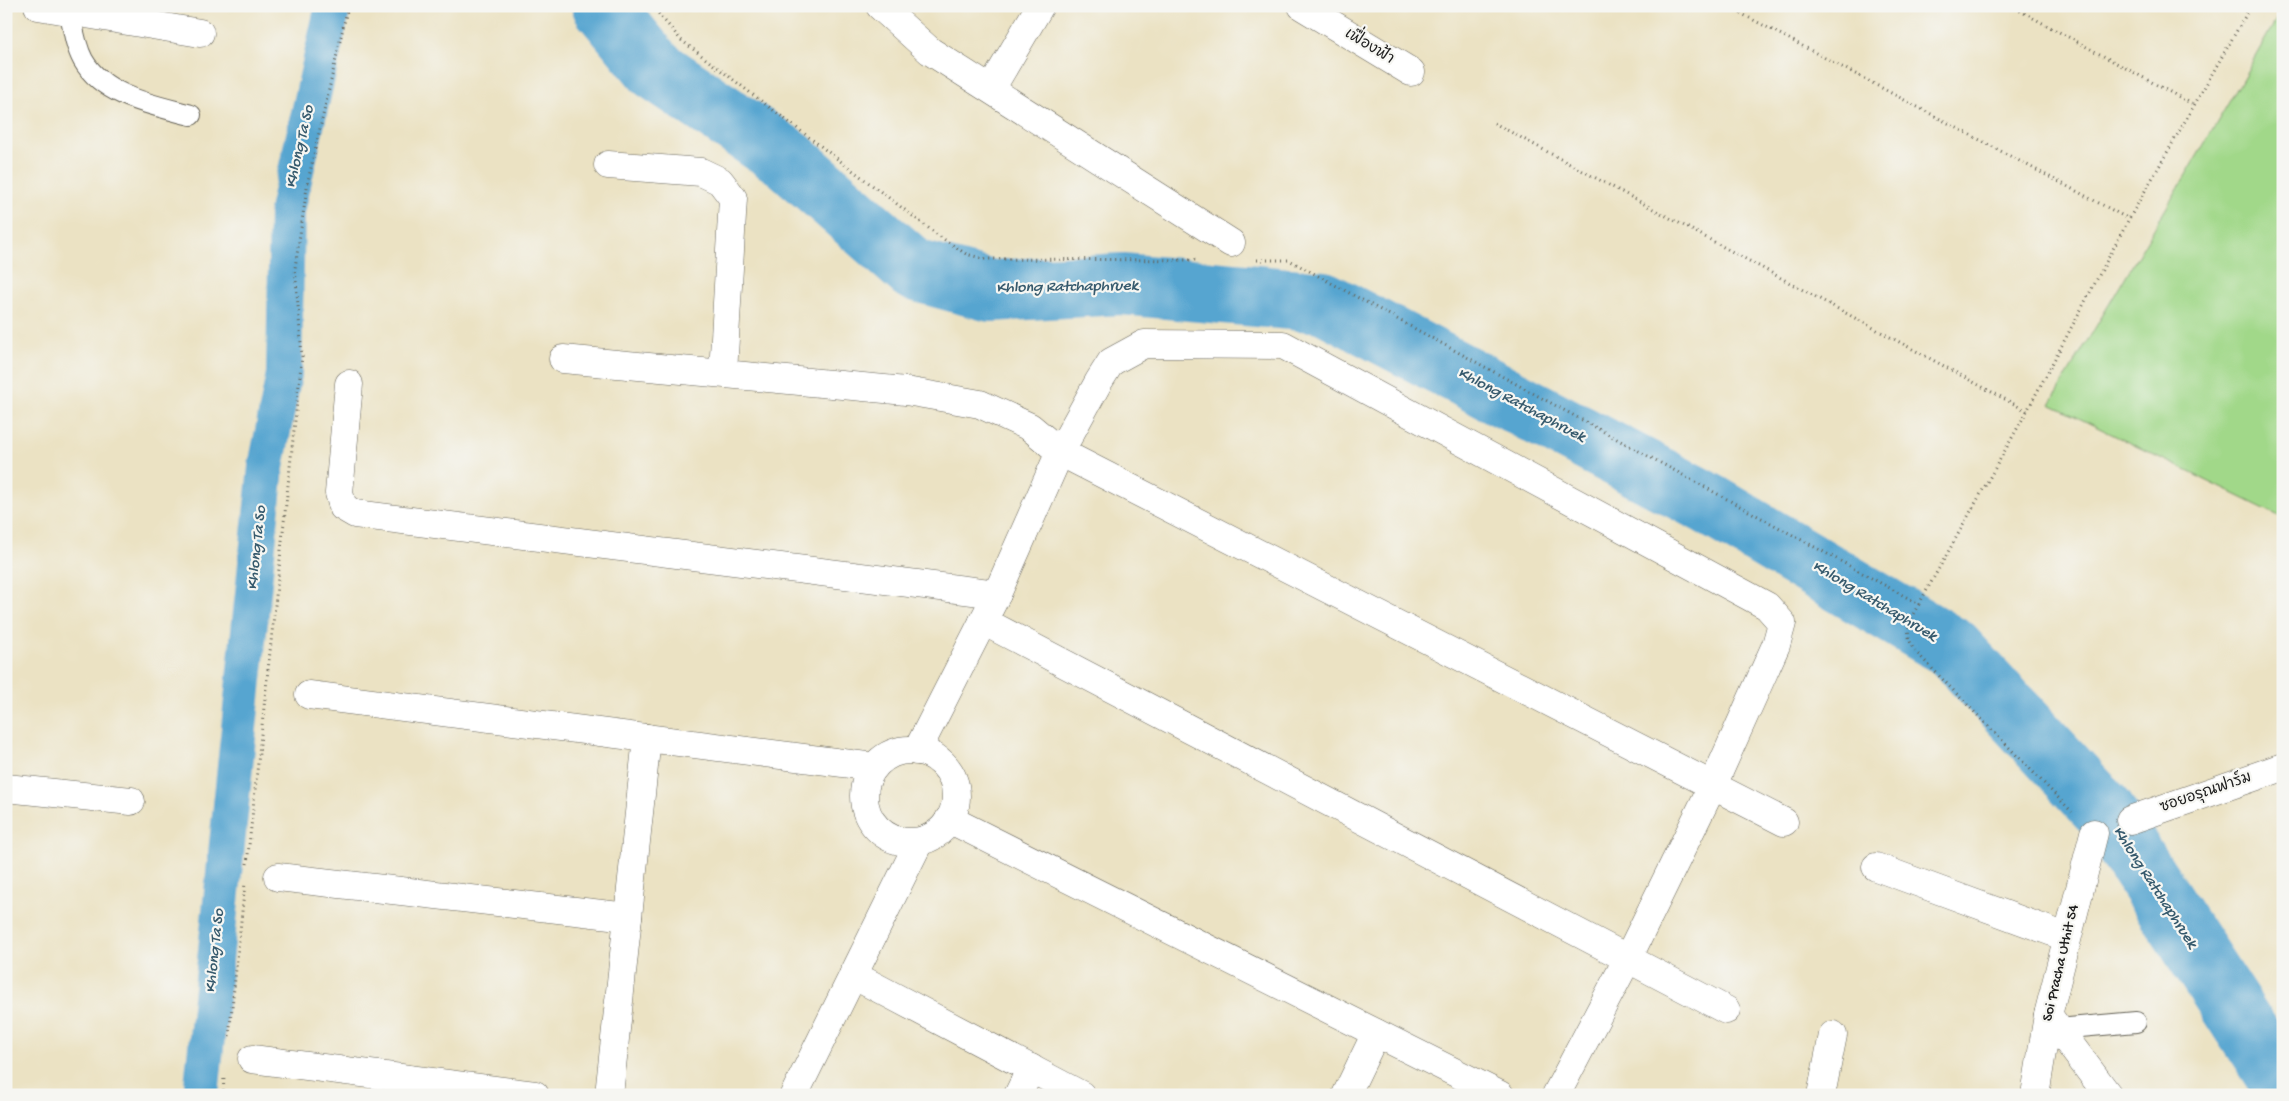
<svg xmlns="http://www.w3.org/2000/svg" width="2289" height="1101" font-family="'Gochi Hand','Playpen Sans Thai',sans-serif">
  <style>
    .green { fill: #a1d889; stroke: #5e7a52 }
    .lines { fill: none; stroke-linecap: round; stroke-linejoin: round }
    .canal { stroke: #56a5d0; stroke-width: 36 }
    .river { stroke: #56a5d0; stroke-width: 62 }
    .service-casing { stroke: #646156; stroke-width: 22 }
    .minor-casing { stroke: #646156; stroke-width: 29 }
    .path { stroke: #646156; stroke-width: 3; stroke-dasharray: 1 4; stroke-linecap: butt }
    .service { stroke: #fff; stroke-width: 20 }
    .minor { stroke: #fff; stroke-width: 28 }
    .labels { text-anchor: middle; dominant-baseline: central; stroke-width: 4.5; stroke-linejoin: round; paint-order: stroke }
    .street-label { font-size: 15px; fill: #1c1c1c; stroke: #f6f6f2 }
    .water-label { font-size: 16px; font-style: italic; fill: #365a6d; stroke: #f6f6f2 }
  </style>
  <rect width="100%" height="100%" fill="#f6f6f2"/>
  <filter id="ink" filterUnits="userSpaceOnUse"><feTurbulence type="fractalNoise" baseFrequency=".02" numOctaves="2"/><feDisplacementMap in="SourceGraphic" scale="10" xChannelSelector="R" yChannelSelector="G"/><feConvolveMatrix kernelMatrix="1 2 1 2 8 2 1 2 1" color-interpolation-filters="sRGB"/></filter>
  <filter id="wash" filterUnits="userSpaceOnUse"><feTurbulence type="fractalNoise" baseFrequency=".0096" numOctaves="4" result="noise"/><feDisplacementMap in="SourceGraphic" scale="20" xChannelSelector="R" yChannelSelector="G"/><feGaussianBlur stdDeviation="1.12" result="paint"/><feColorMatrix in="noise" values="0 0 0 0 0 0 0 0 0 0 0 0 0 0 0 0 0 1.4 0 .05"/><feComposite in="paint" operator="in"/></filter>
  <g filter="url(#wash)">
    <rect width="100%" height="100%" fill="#ebe2c3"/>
    <polygon class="green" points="2283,8 2283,518 2050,404 2235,92"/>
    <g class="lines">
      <polyline class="canal" points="201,1095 266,467 284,374 287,211 333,6"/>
      <polyline class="river" points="603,6 655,69 788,159 914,270 991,291 1122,284 1323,302 1709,504 1952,648 2104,811 2283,1086"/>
    </g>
  </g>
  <g filter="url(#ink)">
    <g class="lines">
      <g class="service-casing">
        <g id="service">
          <path d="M70 12C73 28 75 45 83 60 104 97 154 105 191 115"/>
          <polyline points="2058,1029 2136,1022"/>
        </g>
      </g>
      <g class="minor-casing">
        <g id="minor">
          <polyline points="38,6 200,33"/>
          <polyline points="880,6 930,51 1231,243"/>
          <polyline points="1302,6 1411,72"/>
          <polyline points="991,89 1040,6"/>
          <polyline points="608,165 701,172 720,181 733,198 723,373"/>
          <polyline points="563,359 906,391 980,404 1030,427 1060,452 1784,822"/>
          <polyline points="349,384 339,493 343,507 355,514 997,594"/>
          <polyline points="983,621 1726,1010"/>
          <polyline points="309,695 874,767"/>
          <circle cx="910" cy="796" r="46"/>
          <polyline points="917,751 997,594 1060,452 1099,381 1111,362 1144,344 1283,345 1767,606 1782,623 1776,645 1713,785 1628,958 1556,1095"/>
          <polyline points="6,788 131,801"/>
          <polyline points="949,819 1500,1095"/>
          <polyline points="2130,820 2283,767"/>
          <polyline points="1876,867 2066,937"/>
          <polyline points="278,877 628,917"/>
          <polyline points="853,975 1081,1095"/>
          <polyline points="2048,1015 2108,1095"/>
          <polyline points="252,1059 535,1095"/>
          <polyline points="609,1095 647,738"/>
          <polyline points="794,1095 919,842"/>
          <polyline points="1018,1095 1031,1068"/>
          <polyline points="1346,1095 1376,1033"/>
          <polyline points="1821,1095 1833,1035"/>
          <polyline points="2035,1095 2048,1015 2094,833"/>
        </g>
      </g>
      <g class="path">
        <polyline points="597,6 603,6"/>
        <polyline points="652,6 681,40 939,236 966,254 985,259 1196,260"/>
        <polyline points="1727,6 2129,219"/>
        <polyline points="2011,6 2194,105"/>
        <polyline points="1494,123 2027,411"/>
        <path d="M1257 260H1289L1919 604C1909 620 1904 632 1914 650L2072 812"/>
        <polyline points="1919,604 2027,411 2129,219 2251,6"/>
        <polyline points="247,864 302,356 295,268 308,181 348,6"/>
        <polyline points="229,1036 245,883"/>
        <polyline points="223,1095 224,1077"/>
      </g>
      <use href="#service" class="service"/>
      <use href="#minor" class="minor"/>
    </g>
  </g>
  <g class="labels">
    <g class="street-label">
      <text transform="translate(1369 47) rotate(31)">เฟื่องฟ้า</text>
      <text transform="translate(2206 793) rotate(-19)">ซอยอรุณฟาร์ม</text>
      <text transform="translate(2061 963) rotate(-77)">Soi Pracha Uthit 54</text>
    </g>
    <g class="water-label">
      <text transform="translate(301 147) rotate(-77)">Khlong Ta So</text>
      <text transform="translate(1067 288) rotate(-1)">Khlong Ratchaphruek</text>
      <text transform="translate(1521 406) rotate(28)">Khlong Ratchaphruek</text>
      <text transform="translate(258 548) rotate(-84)">Khlong Ta So</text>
      <text transform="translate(1874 602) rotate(31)">Khlong Ratchaphruek</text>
      <text transform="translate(2154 888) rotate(57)">Khlong Ratchaphruek</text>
      <text transform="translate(216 951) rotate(-84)">Khlong Ta So</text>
    </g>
  </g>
  <rect width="2289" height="1101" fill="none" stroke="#f6f6f2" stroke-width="25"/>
</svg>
